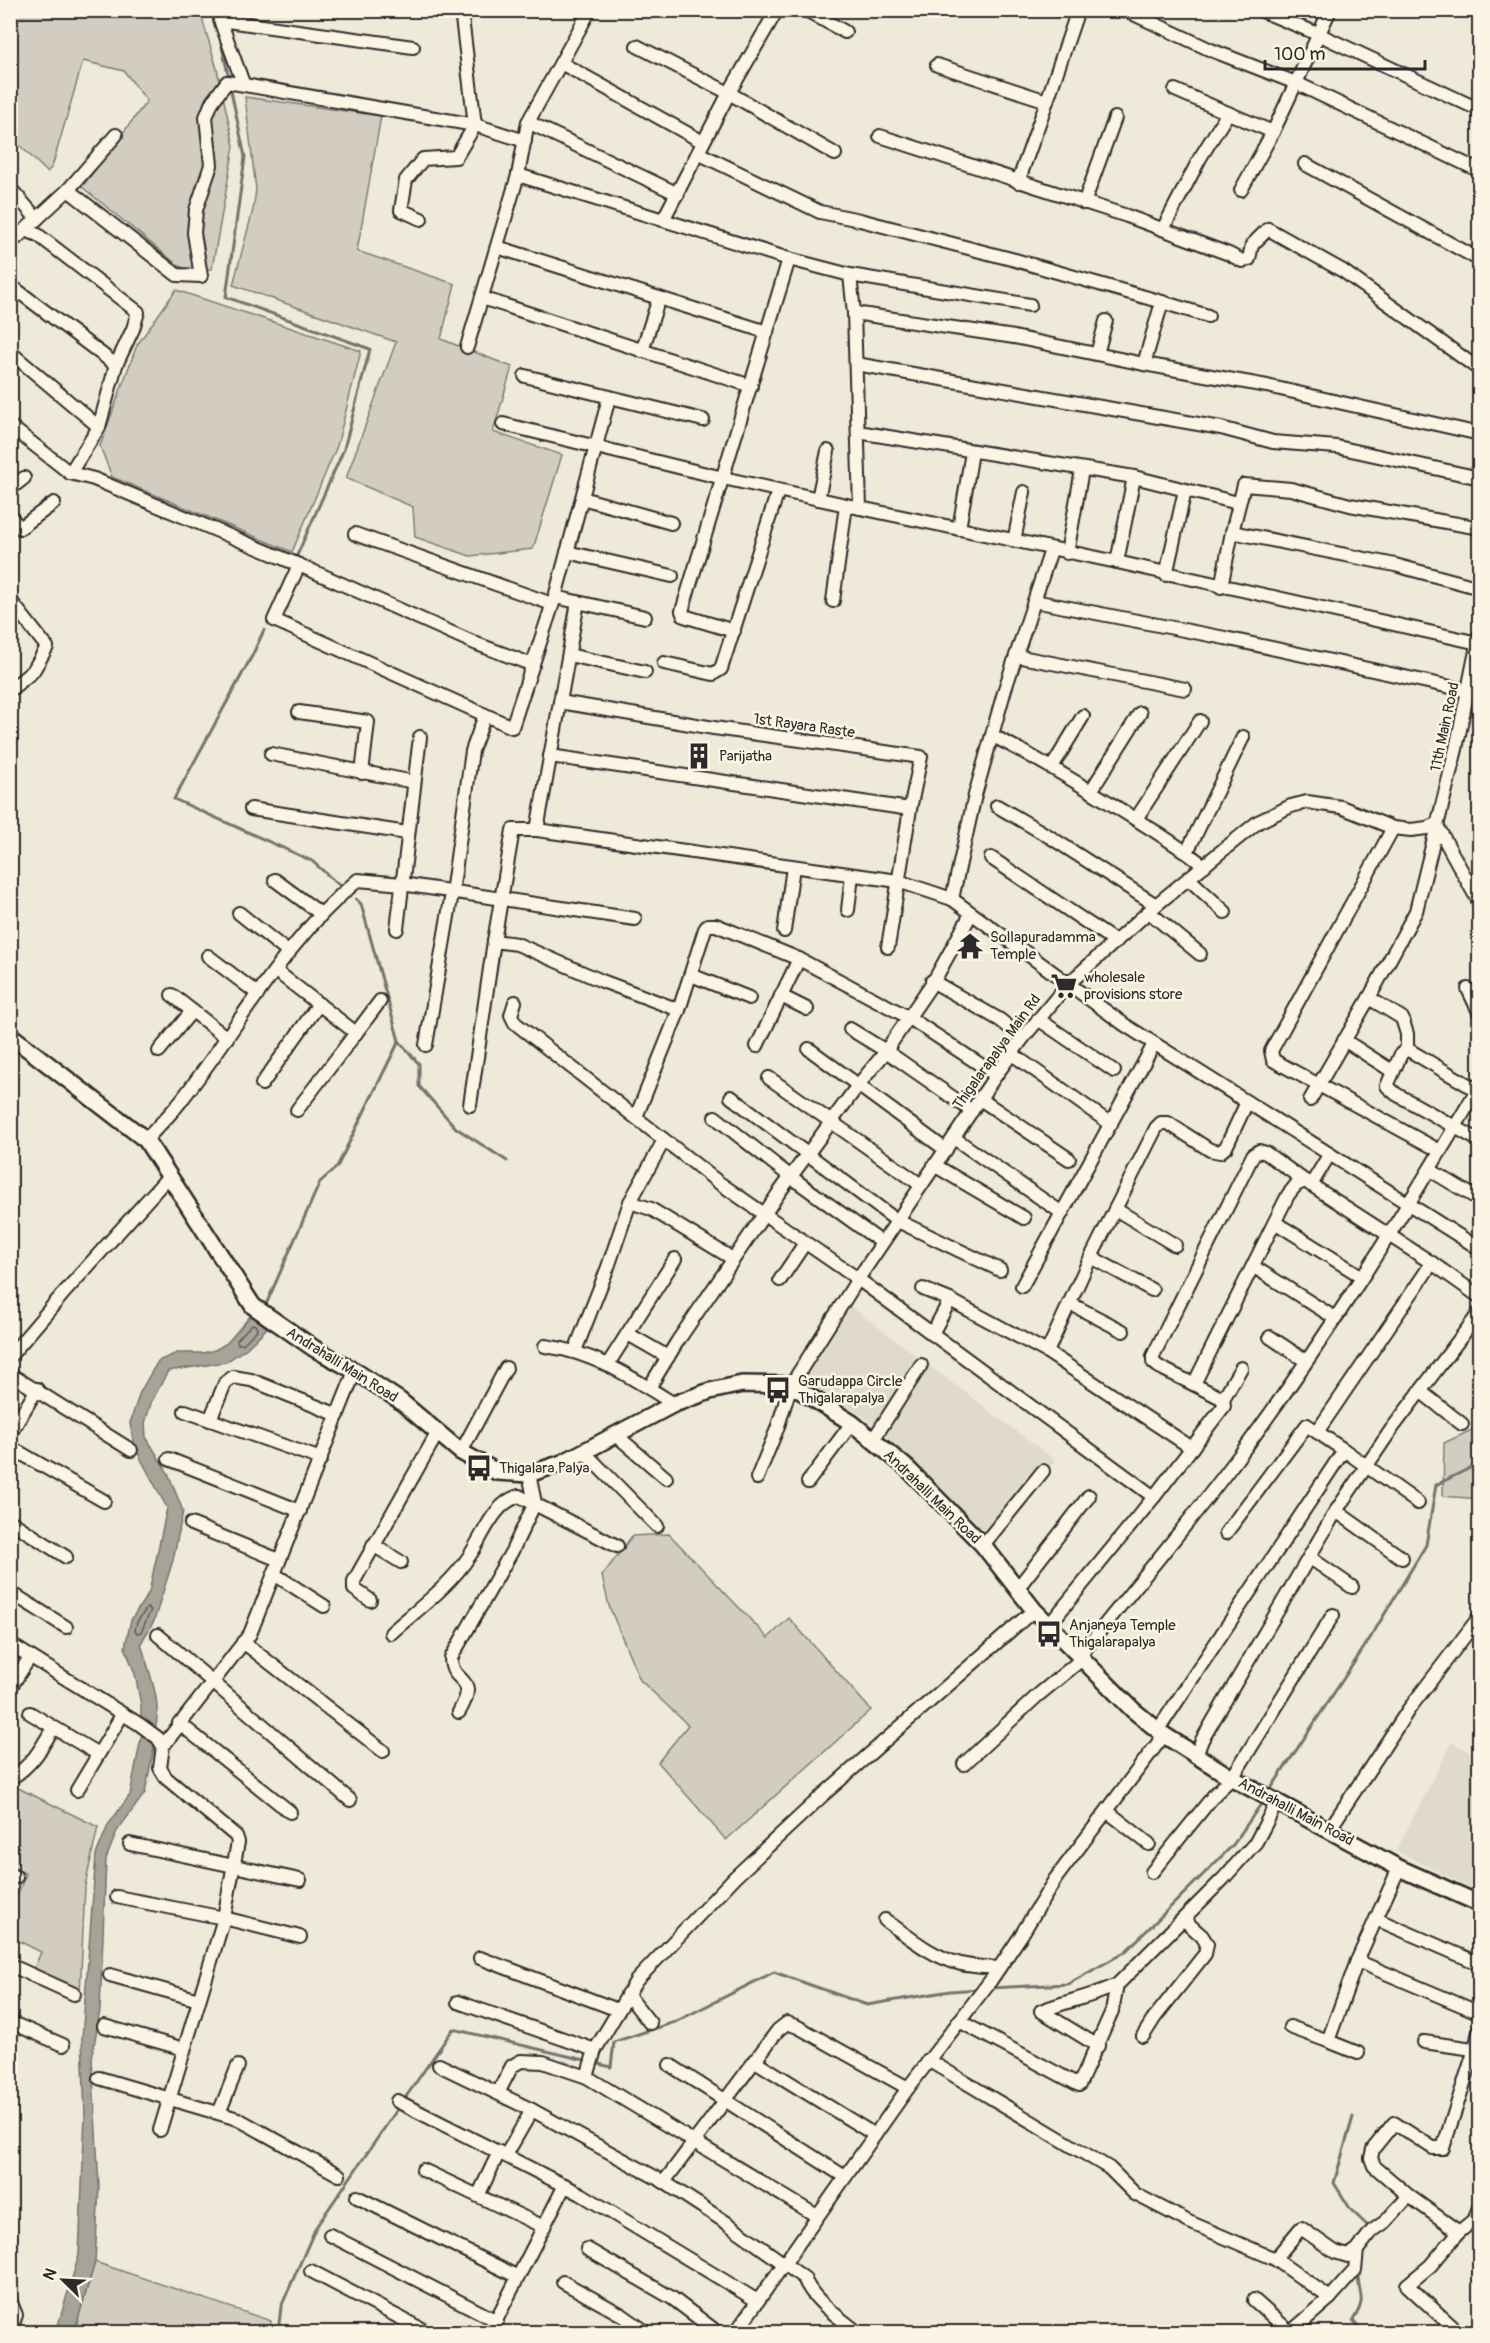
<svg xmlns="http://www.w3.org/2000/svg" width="1490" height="2343" font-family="Pangolin,sans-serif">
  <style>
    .built { fill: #e0dacc }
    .green { fill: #d2cdc0; stroke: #7e7c76; stroke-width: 1.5 }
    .water { fill: #a6a399; stroke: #75736d; stroke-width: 1.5 }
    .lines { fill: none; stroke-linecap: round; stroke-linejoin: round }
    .shore { stroke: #5c5b57; stroke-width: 1.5 }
    .stream { stroke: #75736d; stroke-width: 3 }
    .minor-casing { stroke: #2b2b2b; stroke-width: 16 }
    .major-casing { stroke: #2b2b2b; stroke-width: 20 }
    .minor { stroke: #fcf5e5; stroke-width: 12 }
    .major { stroke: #fcf5e5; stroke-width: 15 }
    .labels { text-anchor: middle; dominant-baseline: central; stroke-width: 5; stroke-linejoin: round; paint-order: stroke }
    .street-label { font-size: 15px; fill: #2b2b2b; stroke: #fcf5e5 }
    .poi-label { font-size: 15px; fill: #2b2b2b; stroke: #fcf5e5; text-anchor: start }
  </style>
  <rect width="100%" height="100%" fill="#efe9da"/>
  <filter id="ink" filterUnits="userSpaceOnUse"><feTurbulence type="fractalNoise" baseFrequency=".0167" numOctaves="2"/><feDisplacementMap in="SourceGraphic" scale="12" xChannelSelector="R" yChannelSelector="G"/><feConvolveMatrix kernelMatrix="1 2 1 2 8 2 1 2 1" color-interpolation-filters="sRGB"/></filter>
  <g filter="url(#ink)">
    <g class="built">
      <polygon points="849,1305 1055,1460 993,1544 885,1435 860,1414 800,1381"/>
      <polygon points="1452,1742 1479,1757 1479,1892 1396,1851"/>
    </g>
    <g class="green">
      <polygon points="10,11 200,11 217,69 234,146 212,269 192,271 179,266 82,187 147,101 124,71 83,61 52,167 47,172 11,137"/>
      <polygon points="245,97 381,116 357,251 455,284 441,339 512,367 493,432 562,455 533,549 470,556 415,537 413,507 346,478 396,342 233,285 253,210 256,190"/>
      <polygon points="176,290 361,351 337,446 292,552 112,477 100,446 137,345"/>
      <polygon points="1479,1424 1479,1499 1443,1496 1444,1443 1476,1428"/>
      <polygon points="669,1534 768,1638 789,1618 871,1710 726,1840 658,1762 688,1725 640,1680 609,1606 602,1576 632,1536"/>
      <polygon points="10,1784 98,1827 85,1886 80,1993 33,1971 41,1952 11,1937 11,1910 26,1874 11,1866"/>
      <polygon points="95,2262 271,2321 270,2332 74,2332"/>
    </g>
    <g class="water">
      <path d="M252 1314 267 1328 247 1348 226 1362 168 1371 151 1403 145 1423 146 1437 168 1473 183 1511 173 1560 154 1621 141 1643C148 1671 163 1702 155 1730L141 1722V1705L135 1674 125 1647 131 1620 149 1592 167 1508 134 1446 130 1423 140 1392 158 1361 177 1353H203L215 1350 227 1343Z"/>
      <polygon points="142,1733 155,1742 145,1793 117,1831 106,1859 100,2010 92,2058 99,2187 95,2262 74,2332 56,2332 79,2255 85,2115 82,2039 96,1855 108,1825 130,1795"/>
    </g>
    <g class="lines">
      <g class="shore">
        <polygon points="254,1324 257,1328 256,1331 243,1344 238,1344 237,1340 251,1325"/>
        <polygon points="147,1608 151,1610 141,1632 137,1633 135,1630 137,1622"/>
      </g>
      <g class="stream">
        <polyline points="219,33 229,79"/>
        <polyline points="230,86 245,157 226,297 370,349 344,449 295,560"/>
        <polyline points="264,630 252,656 174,799 312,861 340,886"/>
        <polyline points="356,899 361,904 399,1041 419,1064 419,1086 456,1128 507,1161"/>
        <polyline points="264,1309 320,1182 337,1167 399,1041"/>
        <polyline points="1268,1793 1369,1640 1426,1545 1436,1485 1480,1463"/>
        <polyline points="989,1988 1068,1984 1125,1952 1233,1845 1263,1801"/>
        <polyline points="595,2063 611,2067 614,2042 675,2022 774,1972 867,2005 950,1991 979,1989"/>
        <polyline points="403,2101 453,2029 589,2061"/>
        <polyline points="1353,2117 1334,2183 1351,2210 1368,2226 1366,2230"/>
        <path d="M1358 2274C1358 2296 1368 2297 1353 2320L1363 2332"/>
        <polyline points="278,2332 281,2307 316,2227 399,2107"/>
      </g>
      <g class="minor-casing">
        <g id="minor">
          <polyline points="806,10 845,32"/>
          <polyline points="1125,10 1211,50 1296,83 1480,171"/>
          <polyline points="1260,10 1318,34 1480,110"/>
          <polyline points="637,46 729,93 835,154"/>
          <polyline points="561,63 703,142"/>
          <polyline points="937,65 1047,101 1018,182"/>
          <polyline points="243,83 220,20 413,47"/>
          <polyline points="1175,90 1228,113"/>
          <polyline points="1047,101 1078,10"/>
          <polyline points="528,122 678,194"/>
          <polyline points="880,136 1127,216 1229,254 1242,261 1249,259 1252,245 1268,229 1343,271 1480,370"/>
          <polyline points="698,153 820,212 860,220 1015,260 1162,302 1144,364"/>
          <polyline points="1305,164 1480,260"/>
          <polyline points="518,175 789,259"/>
          <polyline points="10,188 37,219"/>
          <polyline points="68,190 116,135"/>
          <polyline points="1241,190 1273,132 1330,10"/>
          <polyline points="1084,203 1115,118"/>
          <polyline points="421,219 401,210 406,180 423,159 456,157 475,125 461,10"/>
          <polyline points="663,220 729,93 777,10"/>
          <polyline points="1163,229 1200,158 1228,113 1273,132"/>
          <polyline points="25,230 38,235 138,312 133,329 116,365 99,427 70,473"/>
          <polyline points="10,244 68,190 177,275 201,276 194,233 196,210 211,165 206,117 212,102 227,82 475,125 525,141"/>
          <polyline points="497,247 767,332"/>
          <polyline points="850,275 1030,305"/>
          <polyline points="10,285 116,365"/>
          <polyline points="482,298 751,386"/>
          <polyline points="1162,302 1208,316"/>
          <polyline points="467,347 518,175 528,122 590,10"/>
          <polyline points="642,351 659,298"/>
          <polyline points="10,352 99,427"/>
          <polyline points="1097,354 1106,321"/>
          <polyline points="856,364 1221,428 1273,442 1337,447 1480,478"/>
          <polyline points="525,376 703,420"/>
          <polyline points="609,398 555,597 645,617"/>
          <polyline points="503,424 723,478 860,508"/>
          <polyline points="10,426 70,473 94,479 299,565"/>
          <polyline points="858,432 1134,477 1238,503"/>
          <polyline points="10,489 24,478"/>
          <polyline points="582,498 671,523"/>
          <polyline points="818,499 828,451"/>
          <polyline points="10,516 20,528 54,503"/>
          <polyline points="1480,528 1350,505 1291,489 1244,485 1232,532 1395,565 1480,588"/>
          <polyline points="959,529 972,452"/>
          <polyline points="355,534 552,604"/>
          <polyline points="1014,541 1024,492"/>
          <polyline points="567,552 672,576"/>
          <polyline points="1067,553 1082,470"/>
          <polyline points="1117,562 1134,477"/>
          <polyline points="1166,575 1185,490"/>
          <polyline points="1221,587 1232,532"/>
          <polyline points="10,600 47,647 33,671 10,690"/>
          <polyline points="833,601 846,505"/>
          <polyline points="1034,601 1225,638 1469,691"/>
          <polyline points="578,602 537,830 513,830 494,941 517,944 602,981 679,1010 636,1117"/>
          <polyline points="734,631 684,616 682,611 789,259 850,275 854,313"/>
          <polyline points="1478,643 1117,562 860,508 854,313 1014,337 1144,364 1267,386 1480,434"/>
          <polyline points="569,655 645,672"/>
          <polyline points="1016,656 1185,689"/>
          <polyline points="664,663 713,674 721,669 778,491"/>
          <polyline points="533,665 477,644 299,565 274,620 512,727 555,597"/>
          <polyline points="560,702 714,728 921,757 910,809 888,947"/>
          <polyline points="299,712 368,722 362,773"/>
          <path d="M993 736C1041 760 1086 788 1132 817 1156 832 1181 847 1204 866"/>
          <polyline points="271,754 414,782"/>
          <polyline points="550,756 910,809"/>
          <polyline points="1052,767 1083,716"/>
          <polyline points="1091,791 1140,713"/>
          <polyline points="997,806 1050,837 1156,905"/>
          <polyline points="251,809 407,833"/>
          <polyline points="1136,819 1200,721"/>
          <polyline points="1436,824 1480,904"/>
          <polyline points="1393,828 1271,1051 1273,1060 1440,1151"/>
          <polyline points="537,830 898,881 952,899 1125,1025 1480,1249"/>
          <polyline points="1187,852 1243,737"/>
          <polyline points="991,858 1116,942"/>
          <polyline points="1189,879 1225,912"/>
          <polyline points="275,880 321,914"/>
          <polyline points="952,899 975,795 1005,689 1051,550"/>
          <polyline points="848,910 852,875"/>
          <polyline points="1149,912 1200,954"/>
          <polyline points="239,913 289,953"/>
          <polyline points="397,929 420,737"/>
          <polyline points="784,931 793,867"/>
          <polyline points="208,956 258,994"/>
          <polyline points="276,971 356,1033 380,1001"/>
          <polyline points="691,975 749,998"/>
          <polyline points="932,981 1000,1020 1023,1038"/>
          <polyline points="1468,989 1480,1014"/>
          <polyline points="172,995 227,1038"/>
          <polyline points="781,996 807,1009"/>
          <polyline points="1369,998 1402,1018 1407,1034 1407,1049 1401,1054 1387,1086 1396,1094 1480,1141"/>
          <polyline points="515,1002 511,1015 515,1023 718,1182 858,1279 1154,1497"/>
          <polyline points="679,1010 705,929 708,925 716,925 799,959 908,1017 996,1075"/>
          <polyline points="1038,1019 1114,1071"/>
          <polyline points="850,1029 886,1051 972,1111"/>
          <polyline points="1344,1040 1392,1071"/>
          <polyline points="426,1045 452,893 472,751 485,715"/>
          <polyline points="757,1046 799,959"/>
          <polyline points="809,1049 946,1150"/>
          <polyline points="1407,1049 1480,1092"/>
          <polyline points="159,1051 192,1011"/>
          <polyline points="1012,1054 1111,1124"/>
          <polyline points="769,1078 921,1185"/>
          <polyline points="262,1084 319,1004"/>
          <polyline points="731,1097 896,1220 1000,1270"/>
          <polyline points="980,1099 1069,1159"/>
          <polyline points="1310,1100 1369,998 1416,911 1456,749 1479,636"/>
          <polyline points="470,1105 494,941"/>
          <polyline points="297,1110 356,1033"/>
          <polyline points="715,1117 791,1177 881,1242"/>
          <polyline points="954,1138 1062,1213"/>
          <path d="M146 1140C157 1127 170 1115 180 1102 238 1028 284 941 358 880L402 884 635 919"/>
          <polyline points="934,1165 1024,1218"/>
          <polyline points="1430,1170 1480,1200"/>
          <polyline points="1311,1185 1326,1160"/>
          <polyline points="630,1202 651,1209 733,1259"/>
          <polyline points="1115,1209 1175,1245"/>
          <polyline points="1276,1223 1361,1276"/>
          <polyline points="1091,1257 1152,1290"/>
          <polyline points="1254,1267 1335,1318"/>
          <polyline points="780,1280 805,1243"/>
          <polyline points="1022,1286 1154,1044"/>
          <polyline points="923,1289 950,1300"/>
          <polyline points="1069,1303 1123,1331"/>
          <polyline points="628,1334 668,1357"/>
          <polyline points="932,1334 950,1300 1047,1352"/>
          <polyline points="1270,1337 1306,1361"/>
          <path d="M545 1346C594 1352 633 1378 674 1404"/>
          <polyline points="575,1351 608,1267 630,1202 664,1140"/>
          <polyline points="10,1356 62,1295 169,1176"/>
          <polyline points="608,1364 675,1259"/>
          <polyline points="10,1374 131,1450"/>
          <polyline points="1194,1384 1288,1195 1296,1185 1305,1181"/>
          <polyline points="649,1388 677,1342 778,1194 859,1084 883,1055 935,979 971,914"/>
          <polyline points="1420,1391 1462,1424"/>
          <polyline points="1223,1399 1241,1368"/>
          <polyline points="185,1411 321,1459"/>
          <polyline points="210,1420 225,1383 233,1377 251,1380 338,1415"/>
          <polyline points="10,1434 37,1389"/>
          <polyline points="616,1435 666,1478"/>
          <polyline points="873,1440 921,1365"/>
          <polyline points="10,1447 104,1501"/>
          <polyline points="1192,1448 1047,1352 1086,1267 1156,1128 1161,1123 1168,1123 1210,1150 1220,1152 1226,1147 1247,1102"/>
          <polyline points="1344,1450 1418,1503"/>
          <polyline points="461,1452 506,1368"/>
          <polyline points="584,1452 657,1526"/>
          <polyline points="169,1459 300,1511"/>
          <polyline points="757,1478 777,1429 791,1385 858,1279 996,1075 1023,1038 1067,985 1156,905 1218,854 1258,822 1291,806 1307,802 1341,807 1393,828 1411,830 1427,828 1436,824"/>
          <polyline points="808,1482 852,1423"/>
          <polyline points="1336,1511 1402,1558"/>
          <polyline points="10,1521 66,1557"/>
          <polyline points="191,1524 279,1560"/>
          <polyline points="1226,1533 1307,1425 1317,1432"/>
          <polyline points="373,1545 401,1562"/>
          <polyline points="983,1545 1043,1471"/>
          <polyline points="1309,1557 1352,1587"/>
          <polyline points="274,1574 324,1606"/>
          <polyline points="1017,1589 1089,1496"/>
          <polyline points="10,1592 66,1627"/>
          <polyline points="370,1600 354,1589 354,1581 438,1432"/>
          <polyline points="1049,1625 1154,1497 1224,1406 1223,1399 1159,1367 1153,1362 1153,1356 1253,1155 1259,1151 1266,1153 1305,1181 1432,1263"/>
          <path d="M391 1633C419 1608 450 1586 470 1555 484 1534 494 1503 519 1496L617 1546"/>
          <polyline points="158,1635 350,1800"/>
          <polyline points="243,1642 383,1751"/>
          <polyline points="10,1644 139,1724 158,1738 163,1746"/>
          <path d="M1079 1657C1128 1595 1179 1535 1227 1472 1320 1350 1401 1218 1480 1085"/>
          <polyline points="10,1688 30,1657"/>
          <path d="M459 1712C481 1674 451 1686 451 1658L512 1551 535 1503 529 1474"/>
          <polyline points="30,1713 98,1754"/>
          <polyline points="179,1723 290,1812"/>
          <polyline points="1158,1730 1344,1450 1317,1432 1432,1263 1480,1297"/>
          <polyline points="1196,1756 1202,1740 1336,1511 1391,1430 1480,1312"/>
          <polyline points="964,1764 1037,1696 1082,1659"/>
          <path d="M10 1779C32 1765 40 1751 53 1728"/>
          <polyline points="77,1790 122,1715"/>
          <polyline points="1107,1811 1149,1844"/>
          <polyline points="1329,1830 1409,1709 1480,1616"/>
          <polyline points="130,1844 300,1880"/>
          <polyline points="1152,1872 1215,1794 1232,1778 1333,1615"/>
          <polyline points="10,1875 16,1877"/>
          <polyline points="117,1897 224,1918 300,1937"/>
          <polyline points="1376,1919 1480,1964"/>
          <path d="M885 1920C909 1937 932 1957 961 1964 973 1967 986 1967 999 1968"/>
          <polyline points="480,1958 618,2010"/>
          <polyline points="1357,1961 1480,2013"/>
          <polyline points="10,1965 74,1994"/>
          <polyline points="110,1975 199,2000"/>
          <polyline points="627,1994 650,2023"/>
          <polyline points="458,2002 595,2050 636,1981 735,1877 824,1794 1034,1610"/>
          <polyline points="959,2021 1079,2085 1112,2011 1117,1985 1223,1879 1256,1842 1277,1802"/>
          <polyline points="10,2022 63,2045"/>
          <polyline points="104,2026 184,2049"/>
          <polyline points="1290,2027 1328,2041"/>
          <polyline points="1143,2036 1155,2017 1205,1954 1207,1944 1202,1936 1183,1919"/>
          <polyline points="1424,2042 1480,2050"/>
          <path d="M1098 2046 1041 2011C1066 2001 1092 1997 1117 1985"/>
          <polyline points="1358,2053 1328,2041 1357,1961 1399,1868"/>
          <polyline points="928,2060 1109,2168 1135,2194 1189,2222 1275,2259 1330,2298"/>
          <polyline points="755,2061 875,2135"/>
          <polyline points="439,2065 532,2110 664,2182 778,2030 787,2023 798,2027 908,2088"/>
          <polyline points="670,2065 845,2177"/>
          <polyline points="587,2077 595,2050"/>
          <polyline points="99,2078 238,2119 339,2175"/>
          <polyline points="498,2093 512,2066 521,2061 543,2062 587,2077 817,2216"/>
          <polyline points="397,2101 581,2194 756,2300"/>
          <polyline points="219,2113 238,2066"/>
          <polyline points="160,2130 224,1918 238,1842 236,1836 166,1778 160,1768 163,1746 250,1634 355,1371"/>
          <polyline points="506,2155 532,2110"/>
          <polyline points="423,2170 544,2227"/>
          <path d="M664 2182 727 2223 804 2278C813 2301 839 2317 857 2332"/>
          <polyline points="478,2196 499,2152"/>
          <polyline points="1409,2196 1374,2166 1371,2158 1373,2149 1394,2123 1433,2148 1443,2148 1475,2049 1480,2027"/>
          <polyline points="357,2197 518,2277"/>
          <polyline points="330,2235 497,2321"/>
          <polyline points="587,2249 672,2298 717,2332"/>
          <polyline points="1275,2259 1301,2228 1335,2252 1348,2256 1357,2250 1372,2231 1385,2222 1409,2196 1459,2232"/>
          <polyline points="311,2271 427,2332"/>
          <polyline points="563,2282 622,2315 646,2332"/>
          <polyline points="10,2300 16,2315 10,2332"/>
          <polyline points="1254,2300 1290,2332"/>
          <polyline points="490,2332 565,2185"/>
          <polyline points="736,2332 908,2088 991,1980 1020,1937 1056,1878 1164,1735"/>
          <polyline points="1291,2332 1330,2298 1355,2270 1357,2250"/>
          <polyline points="1380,2332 1381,2332"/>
          <polyline points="1458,2332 1407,2285 1430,2266 1459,2232 1475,2219 1480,2204"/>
        </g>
      </g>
      <g class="major-casing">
        <polyline id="major" points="10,1035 146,1140 253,1306 315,1349 355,1371 399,1400 461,1452 497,1472 529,1474 562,1463 674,1404 710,1391 742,1384 791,1385 852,1423 907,1468 983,1545 1034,1610 1133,1710 1164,1735 1232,1778 1399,1868 1480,1904"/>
      </g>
      <use href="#minor" class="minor"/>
      <use href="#major" class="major"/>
    </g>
  </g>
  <defs>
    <g id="building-bare" transform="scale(2.07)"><path d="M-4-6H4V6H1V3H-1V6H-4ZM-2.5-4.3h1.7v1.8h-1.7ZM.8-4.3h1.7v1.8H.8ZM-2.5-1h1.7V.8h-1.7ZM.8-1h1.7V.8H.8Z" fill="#2b2b2b" stroke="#fcf5e5" stroke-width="2.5" paint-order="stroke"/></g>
    <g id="temple-bare" transform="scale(2.07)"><path d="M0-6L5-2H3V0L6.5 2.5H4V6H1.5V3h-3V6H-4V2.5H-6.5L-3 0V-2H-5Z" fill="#2b2b2b" stroke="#fcf5e5" stroke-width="2.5" paint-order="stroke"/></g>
    <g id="supermarket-bare" transform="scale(2.07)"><path d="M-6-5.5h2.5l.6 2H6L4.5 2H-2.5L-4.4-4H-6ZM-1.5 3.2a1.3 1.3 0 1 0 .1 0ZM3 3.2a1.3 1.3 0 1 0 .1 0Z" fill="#2b2b2b" stroke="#fcf5e5" stroke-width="2.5" paint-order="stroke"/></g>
    <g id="bus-bare" transform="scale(2.07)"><path d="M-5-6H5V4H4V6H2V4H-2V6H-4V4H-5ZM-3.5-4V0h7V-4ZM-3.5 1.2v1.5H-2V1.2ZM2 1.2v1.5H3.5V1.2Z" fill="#2b2b2b" stroke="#fcf5e5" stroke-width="2.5" paint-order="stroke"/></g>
  </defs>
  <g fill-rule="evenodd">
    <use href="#building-bare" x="699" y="756"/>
    <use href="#temple-bare" x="970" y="946"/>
    <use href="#supermarket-bare" x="1064" y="986"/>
    <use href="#bus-bare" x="778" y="1390"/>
    <use href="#bus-bare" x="479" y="1468"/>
    <use href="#bus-bare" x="1049" y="1634"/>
  </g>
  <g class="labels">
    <g class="street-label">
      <text transform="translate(804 726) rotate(8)">1st Rayara Raste</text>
      <text transform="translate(1445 727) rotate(-78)">11th Main Road</text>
      <text transform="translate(997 1052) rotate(-54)">Thigalarapalya Main Rd</text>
      <text transform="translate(342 1365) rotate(32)">Andrahalli Main Road</text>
      <text transform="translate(932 1497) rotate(44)">Andrahalli Main Road</text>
      <text transform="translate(1296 1812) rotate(28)">Andrahalli Main Road</text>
    </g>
    <g class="poi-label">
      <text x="719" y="756">Parijatha</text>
      <text x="990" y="937">Sollapuradamma<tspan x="990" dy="17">Temple</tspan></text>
      <text x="1084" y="977">wholesale<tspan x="1084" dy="17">provisions store</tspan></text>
      <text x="798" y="1381">Garudappa Circle<tspan x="798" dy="17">Thigalarapalya</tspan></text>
      <text x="499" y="1468">Thigalara Palya</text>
      <text x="1069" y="1625">Anjaneya Temple<tspan x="1069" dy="17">Thigalarapalya</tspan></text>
    </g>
  </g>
  <rect width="1490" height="2343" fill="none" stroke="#fcf5e5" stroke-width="36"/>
  <rect x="18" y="18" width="1454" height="2307" fill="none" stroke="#2b2b2b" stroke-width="2" filter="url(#ink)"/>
  <g transform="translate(63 2280) rotate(294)" stroke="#fcf5e5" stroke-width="4.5" paint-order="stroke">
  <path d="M0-4.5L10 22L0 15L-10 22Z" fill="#2b2b2b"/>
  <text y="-9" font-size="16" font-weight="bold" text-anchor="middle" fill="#2b2b2b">N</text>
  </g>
  <path d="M1265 60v9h160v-9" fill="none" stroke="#2b2b2b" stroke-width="3"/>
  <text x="1274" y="60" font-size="18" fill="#2b2b2b" stroke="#fcf5e5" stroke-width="4.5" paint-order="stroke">100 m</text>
</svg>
